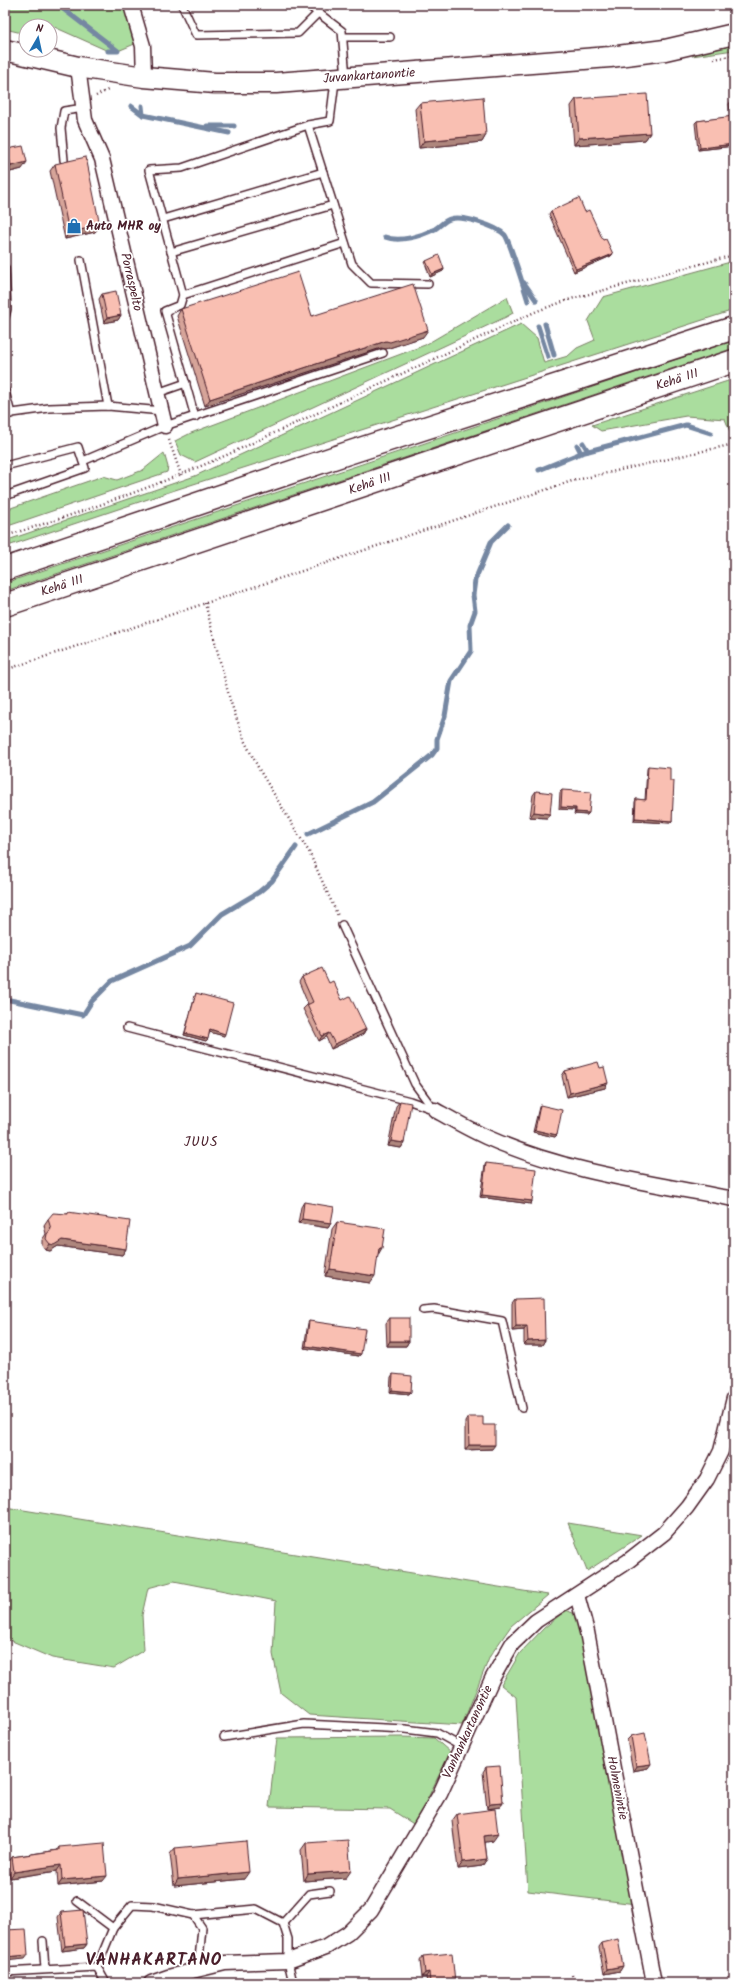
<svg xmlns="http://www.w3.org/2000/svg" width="739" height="1988" font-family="Kalam,sans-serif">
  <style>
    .green { fill: #aadd9e; stroke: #7a7e64 }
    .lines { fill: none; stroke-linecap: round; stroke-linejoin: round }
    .stream { stroke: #7587a2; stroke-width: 5 }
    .service-casing { stroke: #4a1f2b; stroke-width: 10 }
    .minor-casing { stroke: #4a1f2b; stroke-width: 17 }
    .secondary-casing { stroke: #4a1f2b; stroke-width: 23 }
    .trunk-casing { stroke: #4a1f2b; stroke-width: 25 }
    .path { stroke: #4a1f2b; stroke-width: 2.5; stroke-dasharray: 1 3; stroke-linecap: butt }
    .service { stroke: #fff; stroke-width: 7 }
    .minor { stroke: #fff; stroke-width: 14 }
    .secondary { stroke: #fff; stroke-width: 20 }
    .trunk { stroke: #fff; stroke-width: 22 }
    .wall { fill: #d6a499; stroke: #4a1f2b }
    .shaded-wall { fill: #ae867d; stroke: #4a1f2b }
    .building { fill: #f9bfb2; stroke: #4a1f2b }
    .labels { text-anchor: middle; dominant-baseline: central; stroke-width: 3.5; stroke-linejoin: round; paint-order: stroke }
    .street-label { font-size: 13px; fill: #4a1f2b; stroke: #fff }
    .poi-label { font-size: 13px; font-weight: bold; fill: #4a1f2b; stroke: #fff; text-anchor: start }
    .neighbourhood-label { font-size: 14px; letter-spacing: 1px; fill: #4a1f2b; stroke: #fff }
    .district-label { font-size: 17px; font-weight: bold; letter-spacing: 1px; fill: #4a1f2b; stroke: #fff }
  </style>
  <rect width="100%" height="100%" fill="#fff"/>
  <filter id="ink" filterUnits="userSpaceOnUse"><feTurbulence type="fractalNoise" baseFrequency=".025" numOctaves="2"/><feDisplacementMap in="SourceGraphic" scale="8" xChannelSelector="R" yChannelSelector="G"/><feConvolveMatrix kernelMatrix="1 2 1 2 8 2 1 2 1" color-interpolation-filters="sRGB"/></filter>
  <g filter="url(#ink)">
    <g class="green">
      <polygon points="5,5 126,5 137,43 118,51 108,51 52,26 50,34 50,26 26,26 26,34 5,29"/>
      <polygon points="734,45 734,50 692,56 700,52"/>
      <polygon points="734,261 734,310 175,490 5,547 5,541 195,476 521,324 537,338 544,363 568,356 577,348 595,340 588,321 603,297"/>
      <polygon points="507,297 513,313 506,317 195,462 181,455 175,441 191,433 425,345"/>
      <polygon points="734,340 734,348 5,591 5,583"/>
      <polygon points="734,379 734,434 731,434 725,419 686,416 601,431 592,425"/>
      <polygon points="164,453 168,467 167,472 5,527 5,510 103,476 117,480 143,470"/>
      <polygon points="5,1507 548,1595 511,1626 490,1656 462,1725 309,1715 281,1693 273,1654 276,1601 174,1581 148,1588 142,1615 144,1650 114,1668 52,1658 5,1638"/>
      <polygon points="568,1523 642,1535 587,1571"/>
      <polygon points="566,1610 575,1614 583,1624 636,1904 528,1891 516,1697 501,1685 520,1653 544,1628"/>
      <polygon points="401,1737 434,1738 450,1752 415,1825 390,1809 269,1807 277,1738"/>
    </g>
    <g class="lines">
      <g class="stream">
        <polyline points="58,5 118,51 108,51"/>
        <polyline points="131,106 143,115 229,133"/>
        <polyline points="142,106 143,115"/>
        <polyline points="207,126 234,126"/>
        <path d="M385 237C399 243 421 236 435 229 440 226 445 220 450 219 462 215 496 226 505 235 509 240 525 291 528 301"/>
        <polyline points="524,283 536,300"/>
        <polyline points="545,324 554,355"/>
        <polyline points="538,326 548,357"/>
        <polyline points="583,443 588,451"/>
        <polyline points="577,445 581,453 686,425 711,433"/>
        <polyline points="539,470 581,453"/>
        <polyline points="308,834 373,802 432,755 437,748 437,739 445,716 451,681 471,651 470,625 475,611 473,595 475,580 491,542 508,525"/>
        <polyline points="5,999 83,1015 92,1001 112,981 190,946 222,914 259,892 272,881 296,847"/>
      </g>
      <g class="service-casing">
        <g id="service">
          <polyline points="182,5 196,35 298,33 318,13"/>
          <polyline points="308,5 342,31 346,77"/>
          <polyline points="343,37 390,37"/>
          <polyline points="335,81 330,121 308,125 182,168 149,170 183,295 345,243"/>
          <polyline points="308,125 352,264 371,283 428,284"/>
          <polyline points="64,160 61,128 64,111 84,108"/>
          <polyline points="163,219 323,172"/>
          <polyline points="171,252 333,205"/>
          <polyline points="81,260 108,406"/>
          <polyline points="5,268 7,309 5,317"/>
          <polyline points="183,295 180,305 165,311 195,417"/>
          <polyline points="5,391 11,414"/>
          <polyline points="157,393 186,383"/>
          <polyline points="5,414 49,408 108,406 162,411"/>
          <polyline points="83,461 165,426 383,353"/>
          <polyline points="5,466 78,447 85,468 5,496"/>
          <polyline points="342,925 415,1084 434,1110"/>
          <polyline points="127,1028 410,1101 435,1110"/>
          <polyline points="423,1310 434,1309 502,1321 522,1408"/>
          <polyline points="224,1737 304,1724 405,1729 437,1733 462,1747"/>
          <polyline points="77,1901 113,1928 97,1967"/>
          <polyline points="193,1915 256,1909 283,1923 288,1939 288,1961 293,1983"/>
          <polyline points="283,1923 309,1894 330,1891"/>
          <polyline points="113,1928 132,1905 153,1906 193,1915 202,1928 198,1970"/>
          <polyline points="43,1941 45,1969"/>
          <polyline points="5,1972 97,1967 106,1983"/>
        </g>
      </g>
      <g class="minor-casing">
        <g id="minor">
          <polyline points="131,5 143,46 144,77"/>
          <polyline points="78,67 85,120 102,159 165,426"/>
          <path d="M435 1110C451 1119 468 1129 486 1137 564 1172 651 1183 734 1199"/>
          <polyline points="577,1595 587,1632 654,1983"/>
          <polyline points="151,1983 168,1977 225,1963 288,1961 326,1947 348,1933 371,1910 440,1794 492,1679 512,1644 536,1621 628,1561 664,1533 687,1507 707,1479 721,1451 734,1398"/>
        </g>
      </g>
      <g class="secondary-casing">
        <polyline id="secondary" points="5,50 78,67 144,77 215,83 276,83 610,57 665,50 734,34"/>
      </g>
      <g class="trunk-casing">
        <g id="trunk">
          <polyline points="5,569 348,453 734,328"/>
          <polyline points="5,605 734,361"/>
        </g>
      </g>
      <g class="path">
        <polyline points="714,59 734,55"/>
        <polyline points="96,96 108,90"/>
        <polyline points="169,440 181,475"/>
        <path d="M5 536C81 513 156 486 229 454L537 311 571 299 734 255"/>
        <polyline points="205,603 230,700 245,742 260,771 309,852 338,916"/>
        <polyline points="5,670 572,481 734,444"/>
        <polyline points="572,1975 574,1983"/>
      </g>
      <use href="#service" class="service"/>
      <use href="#minor" class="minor"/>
      <use href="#secondary" class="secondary"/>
      <use href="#trunk" class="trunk"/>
    </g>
    <g class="wall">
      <polygon points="576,99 650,133 645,140 574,145 571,106"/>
      <polygon points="731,101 734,101 734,146 698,150 695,123 697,121 731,117 729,104"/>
      <polygon points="420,103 486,135 482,142 419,148 415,109"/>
      <polygon points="7,149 22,169 6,173 5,169 5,152"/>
      <polygon points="55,164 100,226 95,232 65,239 50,171"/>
      <polygon points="551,211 585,212 603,240 613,254 611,256 574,272 549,214"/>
      <polygon points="426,261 444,269 443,271 430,277 425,263"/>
      <polygon points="102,294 121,315 118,320 104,323 99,299"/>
      <polygon points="181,309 312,316 423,337 386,349 381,348 205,406 177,316"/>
      <polygon points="648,766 670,781 672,821 670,823 634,821 635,802 636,799 645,800 647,769"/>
      <polygon points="562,790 589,813 587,815 574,814 575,810 559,809 560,792"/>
      <polygon points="536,791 547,818 530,817 533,795"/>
      <polygon points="302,977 329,983 342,1000 366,1029 363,1034 331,1049 326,1037 319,1041 303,1009 308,1004 299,982"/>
      <polygon points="196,993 224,1036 210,1032 206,1041 184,1035 195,996"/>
      <polygon points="600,1068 605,1088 567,1097 562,1076 565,1071"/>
      <polygon points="400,1101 404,1143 401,1148 388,1146 396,1106"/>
      <polygon points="540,1105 557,1135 555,1137 533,1132 539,1107"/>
      <polygon points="486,1163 532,1201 531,1204 480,1197 485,1165"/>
      <polygon points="304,1202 331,1223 328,1228 298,1223 301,1207"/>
      <polygon points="68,1212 126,1249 122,1255 58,1246 50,1251 46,1250 42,1245 42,1240 46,1234 44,1225 48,1219 67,1214"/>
      <polygon points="337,1222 378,1255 370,1283 325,1276 332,1229"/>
      <polygon points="515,1299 545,1340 542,1345 524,1345 524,1330 512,1331 512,1303"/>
      <polygon points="390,1318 409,1341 406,1346 387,1346 386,1323"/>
      <polygon points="309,1321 359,1356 304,1348 308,1323"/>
      <polygon points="393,1374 411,1392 409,1394 390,1392 391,1377"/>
      <polygon points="468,1417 483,1425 492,1449 465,1450 465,1422"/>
      <polygon points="631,1736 648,1768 633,1771 627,1740"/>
      <polygon points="486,1767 503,1803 500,1807 487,1809 483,1772"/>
      <polygon points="457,1814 493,1841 485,1842 487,1859 482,1866 458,1869 452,1821"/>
      <polygon points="306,1843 346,1878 304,1881 301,1850"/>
      <polygon points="59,1847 103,1881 58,1886 57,1871 10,1878 8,1863 12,1857 57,1850"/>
      <polygon points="175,1848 244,1879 174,1886 170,1854"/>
      <polygon points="61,1912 87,1944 84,1948 62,1951 58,1917"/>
      <polygon points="602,1943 620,1971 604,1974 599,1947"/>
      <polygon points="423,1956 455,1983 427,1983 426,1977 422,1977 420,1961"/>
    </g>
    <g class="shaded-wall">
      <polygon points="650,133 645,140 574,145 579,138"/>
      <polygon points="486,135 482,142 419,148 424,141"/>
      <polygon points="734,144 734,146 698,150 700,148"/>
      <polygon points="27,162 22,169 6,173 11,166"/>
      <polygon points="100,226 95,232 65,239 69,232"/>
      <polygon points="613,254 611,256 574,272 576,269"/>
      <polygon points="444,269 443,271 430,277 432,274"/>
      <polygon points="121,315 118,320 104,323 107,318"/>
      <polygon points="428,330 423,337 386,349 381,348 205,406 210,399 386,341"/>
      <polygon points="561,807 576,808 575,810 559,809"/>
      <polygon points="534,812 550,814 547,818 530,817"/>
      <polygon points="576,812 589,813 587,815 574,814"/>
      <polygon points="635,818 672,821 670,823 634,821"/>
      <polygon points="210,1029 225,1034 224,1036 209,1032"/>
      <polygon points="366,1029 363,1034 331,1049 335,1044"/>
      <polygon points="185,1033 208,1039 206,1041 184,1035"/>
      <polygon points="329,1033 326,1037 319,1041 322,1036"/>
      <polygon points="608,1083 605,1088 567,1097 570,1093"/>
      <polygon points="535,1130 557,1135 555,1137 533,1132"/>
      <polygon points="391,1141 404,1143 401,1148 388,1146"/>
      <polygon points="482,1195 532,1201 531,1204 480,1197"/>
      <polygon points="302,1219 331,1223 328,1228 298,1223"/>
      <polygon points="62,1240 126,1249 122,1255 58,1246 50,1251 46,1250 50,1244"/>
      <polygon points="379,1248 382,1248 378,1255"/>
      <polygon points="330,1269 375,1276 370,1283 325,1276"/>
      <polygon points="516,1326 527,1326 524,1330 512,1331"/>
      <polygon points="545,1340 542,1345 524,1345 528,1341"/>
      <polygon points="390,1341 409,1341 406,1346 387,1346"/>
      <polygon points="306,1346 361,1354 359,1356 304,1348"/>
      <polygon points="392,1390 411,1392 409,1394 390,1392"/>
      <polygon points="469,1445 495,1445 492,1449 465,1450"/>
      <polygon points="651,1764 648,1768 633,1771 636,1766"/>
      <polygon points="503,1803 500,1807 487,1809 490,1804"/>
      <polygon points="498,1834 493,1841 480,1843 484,1836"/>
      <polygon points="487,1859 482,1866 458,1869 463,1862"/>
      <polygon points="61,1865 57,1871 10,1878 14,1872"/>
      <polygon points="351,1871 346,1878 304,1881 308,1874"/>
      <polygon points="249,1872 244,1879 174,1886 178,1879"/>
      <polygon points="107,1876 103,1881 58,1886 62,1880"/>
      <polygon points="87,1944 84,1948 62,1951 65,1946"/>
      <polygon points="28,1955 25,1959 5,1961 5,1957"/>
      <polygon points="623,1966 620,1971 604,1974 607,1969"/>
      <polygon points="429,1972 426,1977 422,1977 425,1973"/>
    </g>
    <g class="building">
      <polygon points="647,94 650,133 579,138 576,99"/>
      <polygon points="483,97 486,135 424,141 420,103"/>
      <polygon points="731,101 734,101 734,144 700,148 697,121 733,116"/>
      <polygon points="23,146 27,162 11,166 7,149"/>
      <polygon points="86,157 100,226 69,232 55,164"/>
      <polygon points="579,198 585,212 589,210 603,240 606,239 613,254 576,269 551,211"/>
      <polygon points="439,255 444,269 432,274 426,261"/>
      <polygon points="298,272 312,316 413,284 428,330 390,342 386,341 210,399 181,309"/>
      <polygon points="116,291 121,315 107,318 102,294"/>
      <polygon points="648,766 670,768 670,781 674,781 672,821 635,818 636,799 646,800"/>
      <polygon points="562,790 591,792 589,813 576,812 576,808 561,807"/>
      <polygon points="536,791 552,793 550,814 534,812"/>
      <polygon points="322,968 329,983 333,981 342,1000 350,996 366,1029 335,1044 329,1033 322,1036 307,1005 313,1002 302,977"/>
      <polygon points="196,993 233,1003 225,1034 210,1029 208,1039 185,1033"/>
      <polygon points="598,1062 600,1068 604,1067 608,1083 570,1093 565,1071"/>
      <polygon points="400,1101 411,1103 404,1143 391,1141"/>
      <polygon points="540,1105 562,1110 557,1135 535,1130"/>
      <polygon points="486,1163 536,1169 532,1201 482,1195"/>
      <polygon points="304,1202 334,1207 331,1223 302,1219"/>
      <polygon points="68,1212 130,1221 126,1249 62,1240 54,1245 50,1244 46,1239 47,1234 51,1229 48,1219 53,1213 68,1214"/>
      <polygon points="337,1222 385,1229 382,1248 379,1248 375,1276 330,1269"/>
      <polygon points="544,1298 545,1340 528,1341 527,1326 516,1326 515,1299"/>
      <rect x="390" y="1318" width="19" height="23"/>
      <polygon points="309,1321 365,1329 361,1354 306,1346"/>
      <polygon points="393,1374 412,1376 411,1392 392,1390"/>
      <polygon points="468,1417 483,1417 483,1425 495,1425 495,1445 469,1445"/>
      <polygon points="645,1733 651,1764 636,1766 631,1736"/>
      <polygon points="500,1766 503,1803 490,1804 486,1767"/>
      <polygon points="495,1809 498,1834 484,1836 487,1859 463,1862 457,1814"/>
      <polygon points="348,1840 351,1871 308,1874 306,1843"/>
      <polygon points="246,1841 249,1872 178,1879 175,1848"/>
      <polygon points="104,1843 107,1876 62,1880 61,1865 14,1872 12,1857 59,1850 59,1847"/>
      <polygon points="83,1910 87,1944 65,1946 61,1912"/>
      <polygon points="26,1929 28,1955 5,1957 5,1930"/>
      <polygon points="618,1939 623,1966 607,1969 602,1943"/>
      <polygon points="452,1953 455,1983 430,1983 429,1972 425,1973 423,1956"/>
      <polygon points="271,1980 272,1983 260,1983"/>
      <polygon points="585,1980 587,1983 580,1983"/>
      <polygon points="619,1980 619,1983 604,1983"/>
    </g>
  </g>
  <defs>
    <g id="shop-bare" transform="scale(1.2)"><path d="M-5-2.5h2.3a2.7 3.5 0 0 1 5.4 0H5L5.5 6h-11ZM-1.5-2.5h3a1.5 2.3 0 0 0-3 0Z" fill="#1f6fb2" stroke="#fff" stroke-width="2.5" paint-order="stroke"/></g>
  </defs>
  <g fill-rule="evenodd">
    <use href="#shop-bare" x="74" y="226"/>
  </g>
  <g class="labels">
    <g class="street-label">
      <text transform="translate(369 76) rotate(-4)">Juvankartanontie</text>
      <text transform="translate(131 282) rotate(77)">Porraspelto</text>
      <text transform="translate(677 380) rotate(-18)">Kehä III</text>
      <text transform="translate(370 484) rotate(-19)">Kehä III</text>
      <text transform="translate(62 586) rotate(-18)">Kehä III</text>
      <text transform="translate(468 1732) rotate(-65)">Vanhankartanontie</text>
      <text transform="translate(617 1788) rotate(79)">Holmenintie</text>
    </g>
    <g class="poi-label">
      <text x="86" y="226">Auto MHR oy</text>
    </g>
    <g class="neighbourhood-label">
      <text x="201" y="1142">JUUS</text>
    </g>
    <g class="district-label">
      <text x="154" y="1960">VANHAKARTANO</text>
    </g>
  </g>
  <rect width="739" height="1988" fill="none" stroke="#fff" stroke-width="20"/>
  <rect x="10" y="10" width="719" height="1968" fill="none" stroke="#4a1f2b" stroke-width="1.5" filter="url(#ink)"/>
  <g transform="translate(38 38) rotate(9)"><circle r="19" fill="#ffffff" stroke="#b7a5aa"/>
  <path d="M0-3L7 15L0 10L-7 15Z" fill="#1f6fb2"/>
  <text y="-6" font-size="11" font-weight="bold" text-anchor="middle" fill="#4a1f2b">N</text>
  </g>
</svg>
